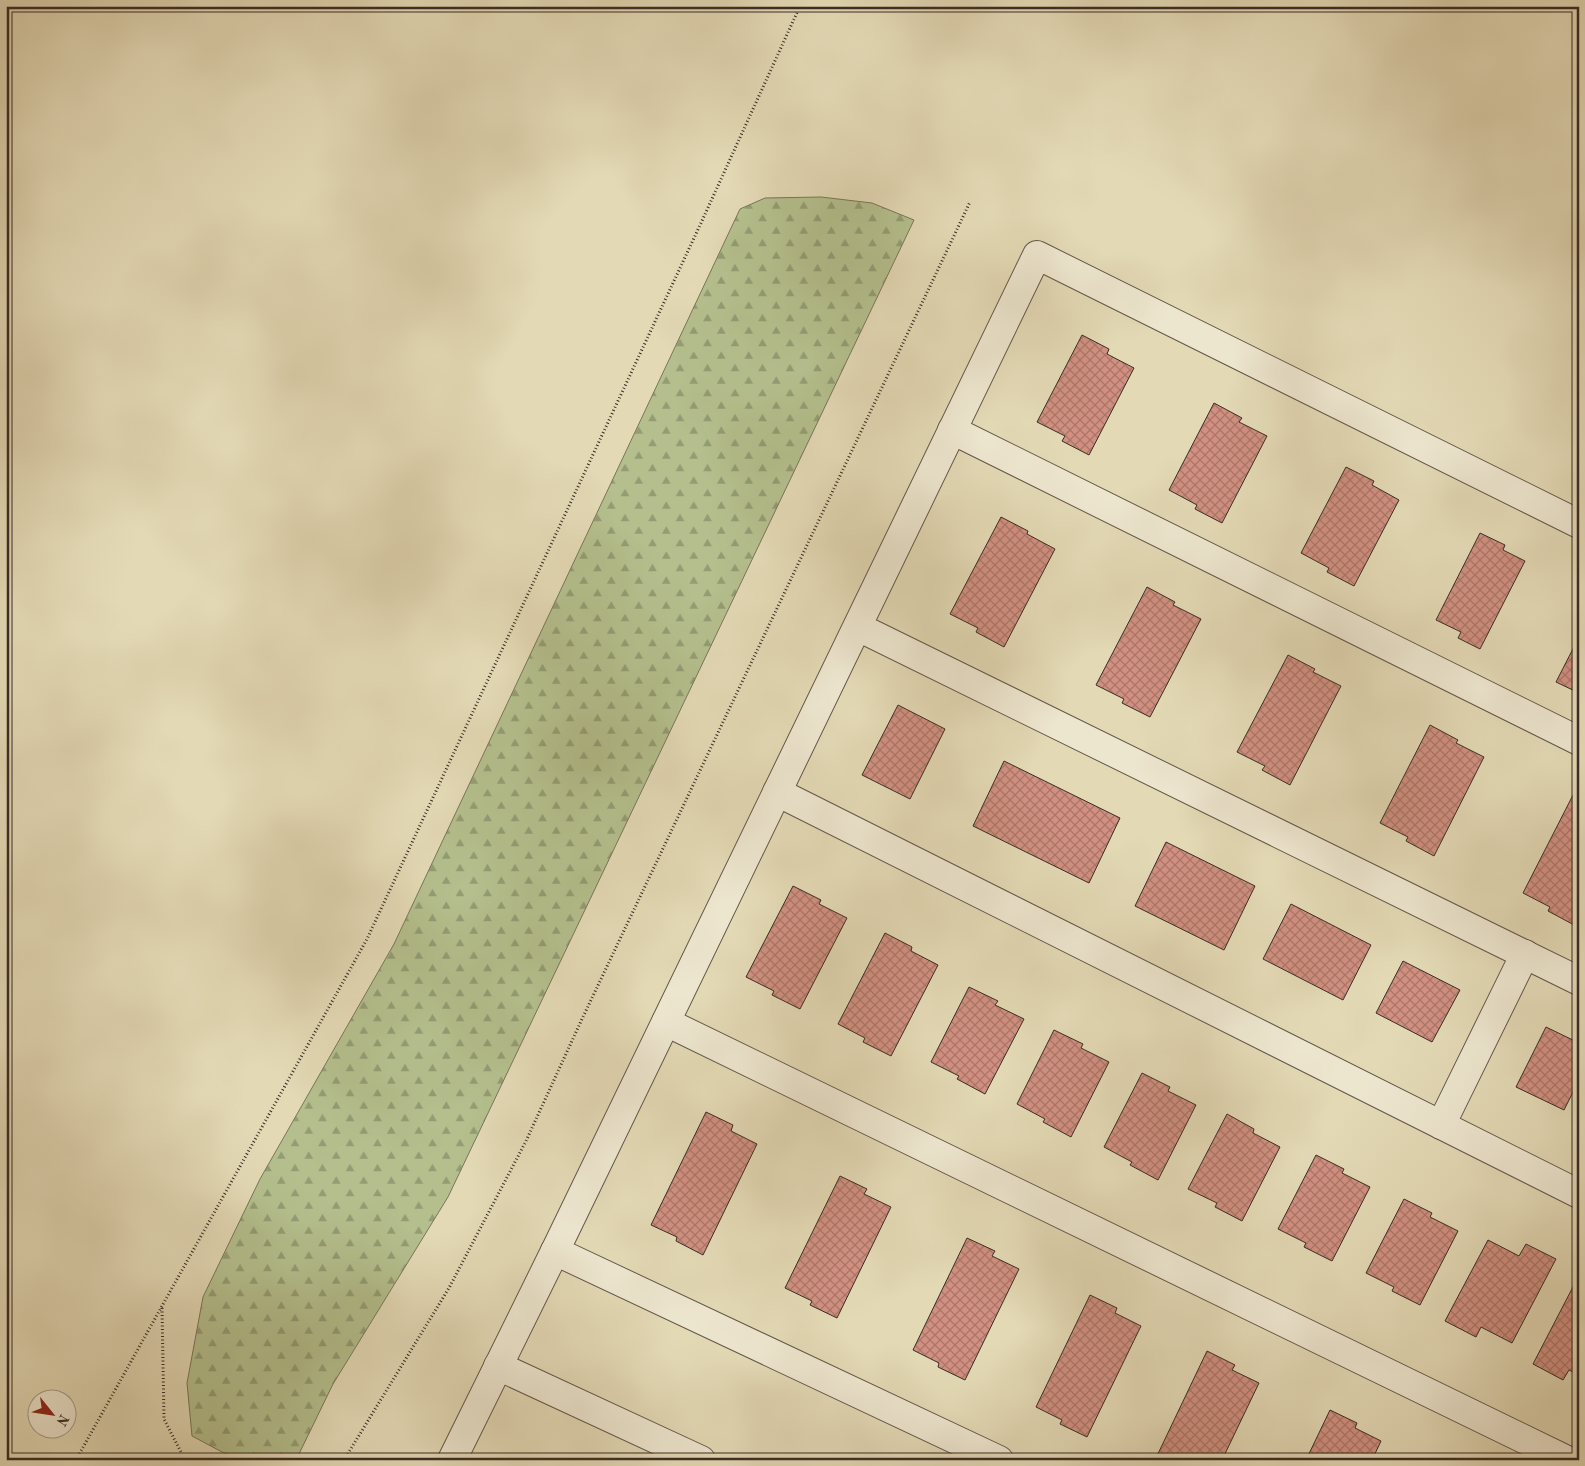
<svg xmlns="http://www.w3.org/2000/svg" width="1585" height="1466" font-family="'Old Standard TT',serif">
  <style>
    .forest { fill: url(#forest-firs); stroke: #777659 }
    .building { fill: url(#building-cross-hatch); stroke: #3a2d25 }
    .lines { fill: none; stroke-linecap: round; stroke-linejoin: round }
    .minor-casing { stroke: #645849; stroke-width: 30 }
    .path { stroke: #3a2d25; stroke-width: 3; stroke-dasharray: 1 2.5; stroke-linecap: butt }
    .minor { stroke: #ede6cf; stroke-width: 28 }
  </style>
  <defs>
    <pattern id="forest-firs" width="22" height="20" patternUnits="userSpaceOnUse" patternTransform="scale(1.25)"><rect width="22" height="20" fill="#b4bf8d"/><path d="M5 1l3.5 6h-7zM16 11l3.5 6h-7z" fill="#939c73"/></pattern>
    <pattern id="building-cross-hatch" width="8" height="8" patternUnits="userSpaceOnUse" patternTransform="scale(1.25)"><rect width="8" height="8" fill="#d19081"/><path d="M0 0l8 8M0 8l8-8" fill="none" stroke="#ab7669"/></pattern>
  </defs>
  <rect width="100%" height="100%" fill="#e3d9b5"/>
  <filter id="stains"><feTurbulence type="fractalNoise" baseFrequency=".004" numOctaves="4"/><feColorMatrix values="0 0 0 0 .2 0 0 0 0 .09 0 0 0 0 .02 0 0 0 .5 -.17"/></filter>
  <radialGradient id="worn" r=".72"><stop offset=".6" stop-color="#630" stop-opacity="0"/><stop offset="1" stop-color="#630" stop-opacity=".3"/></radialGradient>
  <polygon class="forest" points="821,197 872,203 914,220 448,1197 333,1384 296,1460 237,1460 192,1436 187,1383 203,1297 260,1179 394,944 740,209 765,198"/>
  <g class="building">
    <polygon points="1082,335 1109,349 1107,354 1134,368 1089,455 1062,441 1065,436 1037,422"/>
    <polygon points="1214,403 1242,418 1239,422 1267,436 1222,523 1195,509 1197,505 1169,490"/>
    <polygon points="1346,467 1374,481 1372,485 1399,500 1354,586 1327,572 1329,568 1301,553"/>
    <polygon points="1001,517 1028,531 1027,534 1055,549 1004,647 976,632 978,628 950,614"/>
    <polygon points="1480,533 1505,545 1503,550 1525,561 1480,649 1458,638 1461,632 1436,620"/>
    <polygon points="1147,587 1175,602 1173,605 1201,619 1150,717 1122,703 1124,699 1096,685"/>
    <polygon points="1579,637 1579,693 1556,682"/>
    <polygon points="1288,655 1315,669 1313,672 1341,686 1290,785 1262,770 1265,766 1237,752"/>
    <polygon points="898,705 945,729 910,799 862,775"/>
    <polygon points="1430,725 1458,740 1456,743 1484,757 1434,856 1406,841 1408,837 1380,823"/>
    <polygon points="1004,761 1120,818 1089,883 973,826"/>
    <polygon points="1573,795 1579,798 1579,920 1576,926 1548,911 1550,907 1523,893"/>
    <polygon points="1166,842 1255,886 1224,950 1135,906"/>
    <polygon points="793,886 821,900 819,904 847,918 800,1009 772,995 774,991 746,977"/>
    <polygon points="1291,904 1371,945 1343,1000 1263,959"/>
    <polygon points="885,933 912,947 911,951 938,965 891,1056 863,1042 865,1038 838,1024"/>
    <polygon points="1403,961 1460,990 1432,1042 1376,1013"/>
    <polygon points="969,987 998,1001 995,1005 1024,1019 985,1094 957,1079 959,1076 931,1062"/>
    <polygon points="1546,1027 1579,1043 1579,1080 1564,1110 1516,1087"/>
    <polygon points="1054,1030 1083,1044 1081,1048 1109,1062 1071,1137 1043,1122 1045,1119 1017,1104"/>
    <polygon points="1142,1073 1170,1087 1168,1091 1196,1105 1158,1180 1130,1165 1132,1162 1104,1147"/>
    <polygon points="706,1112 733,1125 731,1131 757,1144 703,1255 676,1241 677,1237 651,1225"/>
    <polygon points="1227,1114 1254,1129 1253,1133 1280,1147 1242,1221 1215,1207 1217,1203 1188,1189"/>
    <polygon points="1316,1155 1344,1169 1342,1173 1370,1187 1332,1261 1304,1247 1306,1243 1278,1229"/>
    <polygon points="840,1176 867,1189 864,1194 891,1207 837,1318 810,1305 812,1301 785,1288"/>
    <polygon points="1404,1199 1432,1213 1430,1217 1458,1231 1420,1305 1392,1291 1394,1287 1366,1273"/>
    <polygon points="967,1238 995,1251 992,1256 1019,1269 965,1380 938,1367 939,1363 913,1350"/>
    <polygon points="1488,1240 1519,1256 1526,1244 1556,1259 1512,1343 1481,1327 1476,1337 1445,1321"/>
    <polygon points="1575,1283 1579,1285 1579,1375 1569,1370 1563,1380 1533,1364"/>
    <polygon points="1090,1295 1117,1308 1115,1313 1141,1326 1087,1437 1060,1424 1062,1420 1036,1407"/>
    <polygon points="1207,1351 1235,1365 1232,1370 1259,1383 1222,1460 1155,1460"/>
    <polygon points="1330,1410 1357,1423 1355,1428 1381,1441 1372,1460 1306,1460"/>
  </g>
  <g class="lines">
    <g class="minor-casing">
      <g id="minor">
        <polyline points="952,430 1579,741"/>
        <polyline points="858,627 1579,981"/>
        <polyline points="777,792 1579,1194"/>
        <polyline points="666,1022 1567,1460"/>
        <polyline points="1441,1125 1525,954"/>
        <polyline points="498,1366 701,1460"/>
        <polyline points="452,1460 555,1251"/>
        <polyline points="999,1460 555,1251 1037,255 1579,524"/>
      </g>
    </g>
    <g class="path">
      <polyline points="162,1308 164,1419 185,1460"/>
      <polyline points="76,1460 367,939 701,223 800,6"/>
      <polyline points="344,1460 449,1288 526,1141 582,1019 970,202"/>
    </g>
    <use href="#minor" class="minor"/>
  </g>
  <rect width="1585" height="1466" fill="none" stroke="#e3d9b5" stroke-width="25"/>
  <rect x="8" y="8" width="1570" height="1451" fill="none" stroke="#3a2d25" stroke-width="2.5"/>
  <rect x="12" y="12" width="1560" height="1441" fill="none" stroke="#3a2d25"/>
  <g transform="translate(52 1414) rotate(120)"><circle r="24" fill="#ede6cf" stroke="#a59c8b"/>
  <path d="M0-4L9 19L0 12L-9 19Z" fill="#8f2418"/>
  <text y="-8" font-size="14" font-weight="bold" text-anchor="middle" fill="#3a2d25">N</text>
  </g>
  <rect width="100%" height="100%" filter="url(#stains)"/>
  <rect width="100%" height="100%" fill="url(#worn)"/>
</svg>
